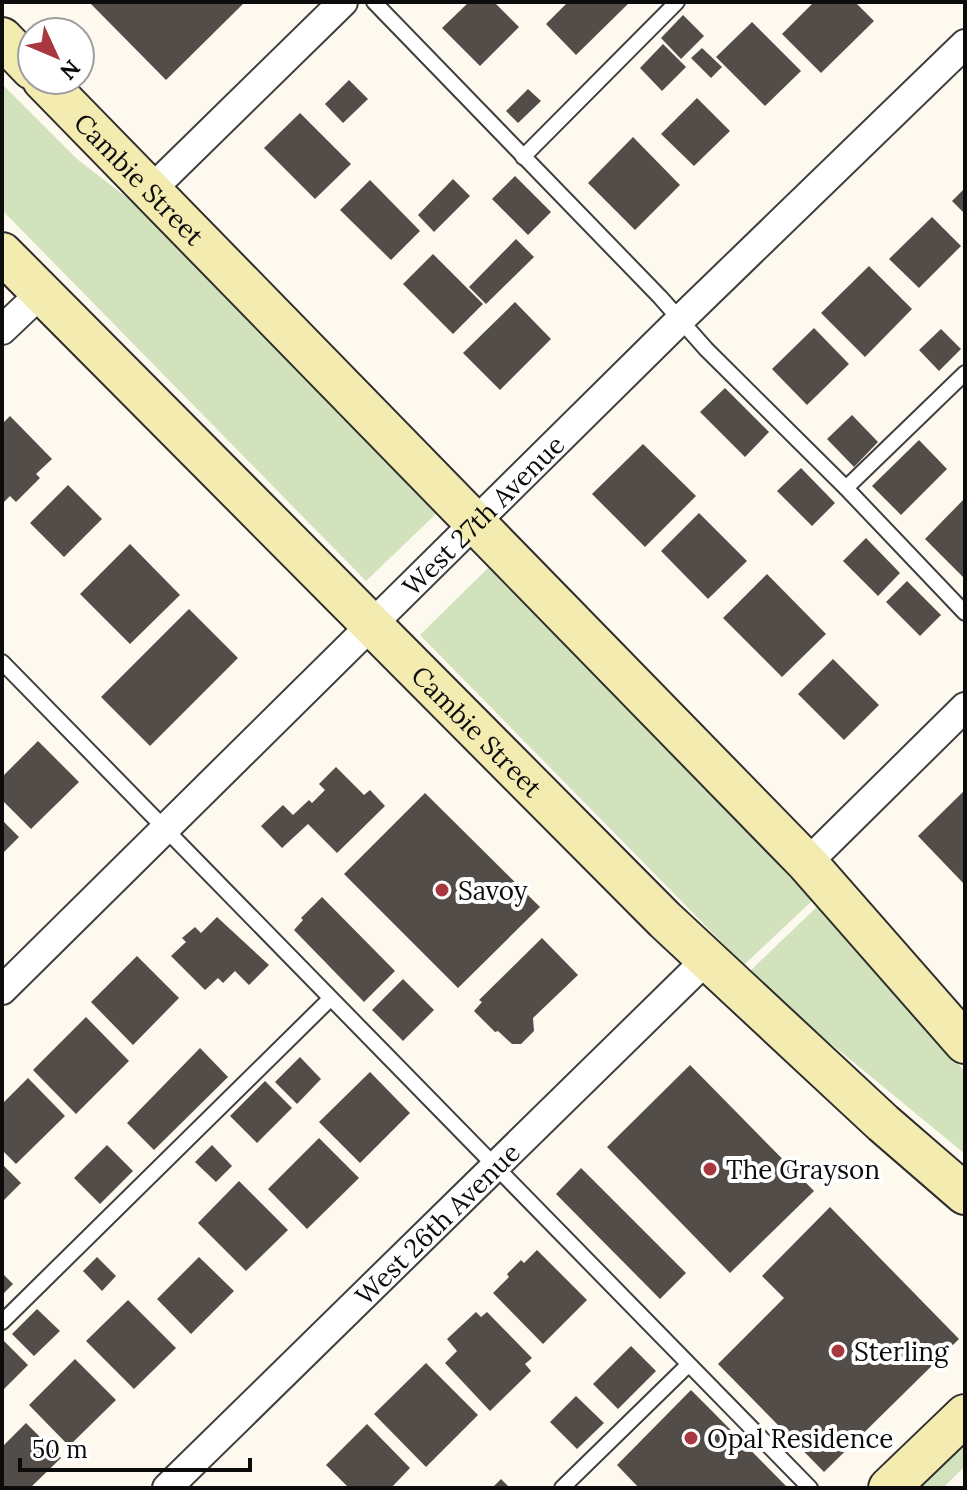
<svg xmlns="http://www.w3.org/2000/svg" width="967" height="1490" font-family="Lora,serif">
  <style>
    .green { fill: #d1e2bc }
    .building { fill: #534d4a }
    .lines { fill: none; stroke-linecap: round; stroke-linejoin: round }
    .service-casing { stroke: #3f3f3f; stroke-width: 18 }
    .minor-casing { stroke: #3f3f3f; stroke-width: 32 }
    .secondary-casing { stroke: #2e2e2e; stroke-width: 44 }
    .service { stroke: #fff; stroke-width: 14 }
    .minor { stroke: #fff; stroke-width: 28 }
    .secondary { stroke: #f4ebb1; stroke-width: 40 }
    .poi-dot { fill: #a9373f; stroke: #fff; stroke-width: 3 }
    .labels { text-anchor: middle; dominant-baseline: central; stroke-width: 8; stroke-linejoin: round; paint-order: stroke }
    .street-label { font-size: 26px; fill: #0c0c0c; stroke: #fff }
    .poi-label { font-size: 26px; fill: #0c0c0c; stroke: #fff; text-anchor: start }
  </style>
  <rect width="100%" height="100%" fill="#fdf9ee"/>
  <g class="green">
    <polygon points="2,84 77,159 143,210 439,511 366,581 2,210"/>
    <polygon points="493,563 816,897 744,965 420,635"/>
    <polygon points="821,903 965,1072 965,1154 807,1024 750,971"/>
    <polygon points="965,1435 965,1466 943,1488 907,1488"/>
  </g>
  <g class="building">
    <polygon points="89,2 245,2 166,80"/>
    <polygon points="469,2 494,2 519,27 480,66 442,28"/>
    <polygon points="568,2 630,2 576,55 546,24"/>
    <polygon points="814,2 855,2 874,21 821,73 782,34"/>
    <polygon points="683,15 704,36 681,59 661,38"/>
    <polygon points="752,22 801,71 765,106 716,57"/>
    <polygon points="663,44 686,67 662,91 640,68"/>
    <polygon points="702,48 722,67 711,78 691,58"/>
    <polygon points="349,80 368,99 343,123 325,104"/>
    <polygon points="528,89 541,101 518,123 506,111"/>
    <polygon points="697,98 730,131 694,166 661,134"/>
    <polygon points="300,113 351,164 315,199 264,148"/>
    <polygon points="633,137 680,185 635,230 588,183"/>
    <polygon points="515,176 551,212 528,235 492,199"/>
    <polygon points="453,179 470,196 434,232 418,215"/>
    <polygon points="370,180 420,231 391,260 340,210"/>
    <polygon points="965,188 965,214 952,201"/>
    <polygon points="932,217 961,246 919,288 889,259"/>
    <polygon points="516,239 534,257 486,304 469,287"/>
    <polygon points="433,254 483,304 453,334 403,284"/>
    <polygon points="869,266 912,309 865,357 821,313"/>
    <polygon points="515,302 551,339 500,390 463,353"/>
    <polygon points="814,328 849,364 807,405 772,369"/>
    <polygon points="941,329 961,349 939,371 919,350"/>
    <polygon points="725,388 769,432 745,457 700,412"/>
    <polygon points="852,415 878,442 854,467 827,439"/>
    <polygon points="10,416 52,459 36,474 40,478 16,502 10,496 2,504 2,424"/>
    <polygon points="919,440 947,469 901,515 872,486"/>
    <polygon points="643,444 696,496 645,547 592,494"/>
    <polygon points="801,468 835,503 812,526 777,491"/>
    <polygon points="68,485 102,519 64,557 30,523"/>
    <polygon points="965,498 965,579 925,539"/>
    <polygon points="699,513 747,561 708,599 661,551"/>
    <polygon points="866,538 900,573 878,596 843,561"/>
    <polygon points="130,544 180,595 130,644 80,594"/>
    <polygon points="767,574 826,634 782,677 723,618"/>
    <polygon points="907,581 941,615 920,636 886,602"/>
    <polygon points="189,609 238,658 150,746 101,697"/>
    <polygon points="833,659 879,705 844,740 798,694"/>
    <polygon points="38,741 79,782 31,829 2,800 2,777"/>
    <polygon points="336,767 364,795 370,790 385,806 337,853 308,824 282,848 261,826 283,805 293,815 309,800 312,803 325,790 319,784"/>
    <polygon points="965,790 965,885 918,836"/>
    <polygon points="425,793 540,907 458,988 344,874"/>
    <polygon points="2,820 19,837 2,854"/>
    <polygon points="322,897 395,971 364,1002 294,930 303,920 301,918"/>
    <polygon points="217,917 269,965 249,985 235,971 223,983 218,978 205,990 171,956 186,942 182,938 195,927 201,933"/>
    <polygon points="542,938 578,975 533,1018 534,1031 521,1044 512,1044 498,1031 495,1032 474,1011 482,1002 479,1000"/>
    <polygon points="137,956 179,998 133,1045 91,1002"/>
    <polygon points="403,979 434,1010 403,1041 372,1010"/>
    <polygon points="86,1017 129,1061 76,1114 33,1070"/>
    <polygon points="200,1048 228,1077 154,1150 127,1123"/>
    <polygon points="300,1057 321,1079 297,1104 275,1082"/>
    <polygon points="690,1065 814,1191 730,1273 607,1147"/>
    <polygon points="370,1072 410,1113 360,1163 319,1122"/>
    <polygon points="28,1078 65,1116 16,1164 2,1150 2,1104"/>
    <polygon points="265,1081 292,1108 257,1143 230,1116"/>
    <polygon points="319,1138 359,1178 307,1229 268,1189"/>
    <polygon points="107,1145 133,1171 100,1204 74,1178"/>
    <polygon points="212,1145 232,1166 216,1182 195,1162"/>
    <polygon points="2,1164 21,1183 2,1202"/>
    <polygon points="581,1168 686,1273 660,1299 556,1194"/>
    <polygon points="239,1181 288,1230 246,1271 198,1223"/>
    <polygon points="830,1207 959,1339 824,1472 718,1364 784,1298 762,1276"/>
    <polygon points="537,1250 587,1300 543,1344 493,1293 509,1277 507,1274 521,1260 524,1263"/>
    <polygon points="97,1257 116,1276 102,1291 83,1271"/>
    <polygon points="199,1257 234,1291 191,1334 157,1299"/>
    <polygon points="2,1273 13,1284 2,1295"/>
    <polygon points="128,1300 176,1348 134,1389 86,1341"/>
    <polygon points="37,1309 60,1331 34,1356 12,1334"/>
    <polygon points="476,1312 481,1317 487,1312 532,1358 525,1364 531,1371 490,1411 445,1363 457,1351 447,1339"/>
    <polygon points="2,1339 28,1365 2,1391"/>
    <polygon points="631,1346 656,1371 618,1409 593,1384"/>
    <polygon points="75,1359 116,1400 69,1446 29,1405"/>
    <polygon points="426,1363 478,1415 426,1467 374,1414"/>
    <polygon points="691,1390 711,1410 788,1488 639,1488 617,1465"/>
    <polygon points="576,1396 604,1423 577,1449 550,1422"/>
    <polygon points="26,1423 61,1458 30,1488 2,1488 2,1447"/>
    <polygon points="367,1424 410,1468 391,1488 349,1488 326,1465"/>
    <polygon points="501,1479 510,1488 492,1488"/>
  </g>
  <g class="lines">
    <g class="service-casing">
      <g id="service">
        <polyline points="374,2 660,297 706,349 846,488 965,613"/>
        <polyline points="523,157 677,2"/>
        <polyline points="846,488 965,373"/>
        <polyline points="2,662 810,1488"/>
        <polyline points="2,1322 330,999"/>
        <polyline points="562,1488 688,1365"/>
      </g>
    </g>
    <g class="minor-casing">
      <g id="minor">
        <polyline points="150,191 343,2"/>
        <polyline points="2,330 41,293"/>
        <polyline points="807,863 965,707"/>
        <path id="s1" d="M2 990 681 319 965 44"/>
        <path id="s2" d="M167 1488 706 960"/>
      </g>
    </g>
    <g class="secondary-casing">
      <g id="secondary">
        <polyline points="2,38 32,69"/>
        <path id="s3" d="M43 80 807 863 965 1043"/>
        <path id="s4" d="M2 253 665 920 883 1123 965 1194"/>
        <polyline points="889,1488 965,1415"/>
      </g>
    </g>
    <use href="#service" class="service"/>
    <use href="#minor" class="minor"/>
    <use href="#secondary" class="secondary"/>
  </g>
  <g class="poi-dot">
    <circle cx="442" cy="890" r="8"/>
    <circle cx="710" cy="1169" r="8"/>
    <circle cx="838" cy="1351" r="8"/>
    <circle cx="691" cy="1438" r="8"/>
  </g>
  <g class="labels">
    <g class="street-label">
      <text stroke="none"><textPath href="#s3" startOffset="138">Cambie Street</textPath></text>
      <text stroke="none"><textPath href="#s1" startOffset="676">West 27th Avenue</textPath></text>
      <text stroke="none"><textPath href="#s4" startOffset="674">Cambie Street</textPath></text>
      <text stroke="none"><textPath href="#s2" startOffset="378">West 26th Avenue</textPath></text>
    </g>
    <g class="poi-label">
      <text x="458" y="890">Savoy</text>
      <text x="726" y="1169">The Grayson</text>
      <text x="854" y="1351">Sterling</text>
      <text x="707" y="1438">Opal Residence</text>
    </g>
  </g>
  <rect width="967" height="1490" fill="none" stroke="#0c0c0c" stroke-width="8"/>
  <g transform="translate(56 56) rotate(134)"><circle r="38" fill="#ffffff" stroke="#9e9e9e" stroke-width="2"/>
  <path d="M0-6L14 30L0 20L-14 30Z" fill="#a9373f"/>
  <text y="-12" font-size="22" font-weight="bold" text-anchor="middle" fill="#0c0c0c">N</text>
  </g>
  <path d="M20 1458v12h230v-12" fill="none" stroke="#0c0c0c" stroke-width="4"/>
  <text x="32" y="1458" font-size="24" fill="#0c0c0c" stroke="#ffffff" stroke-width="6" paint-order="stroke">50 m</text>
</svg>
